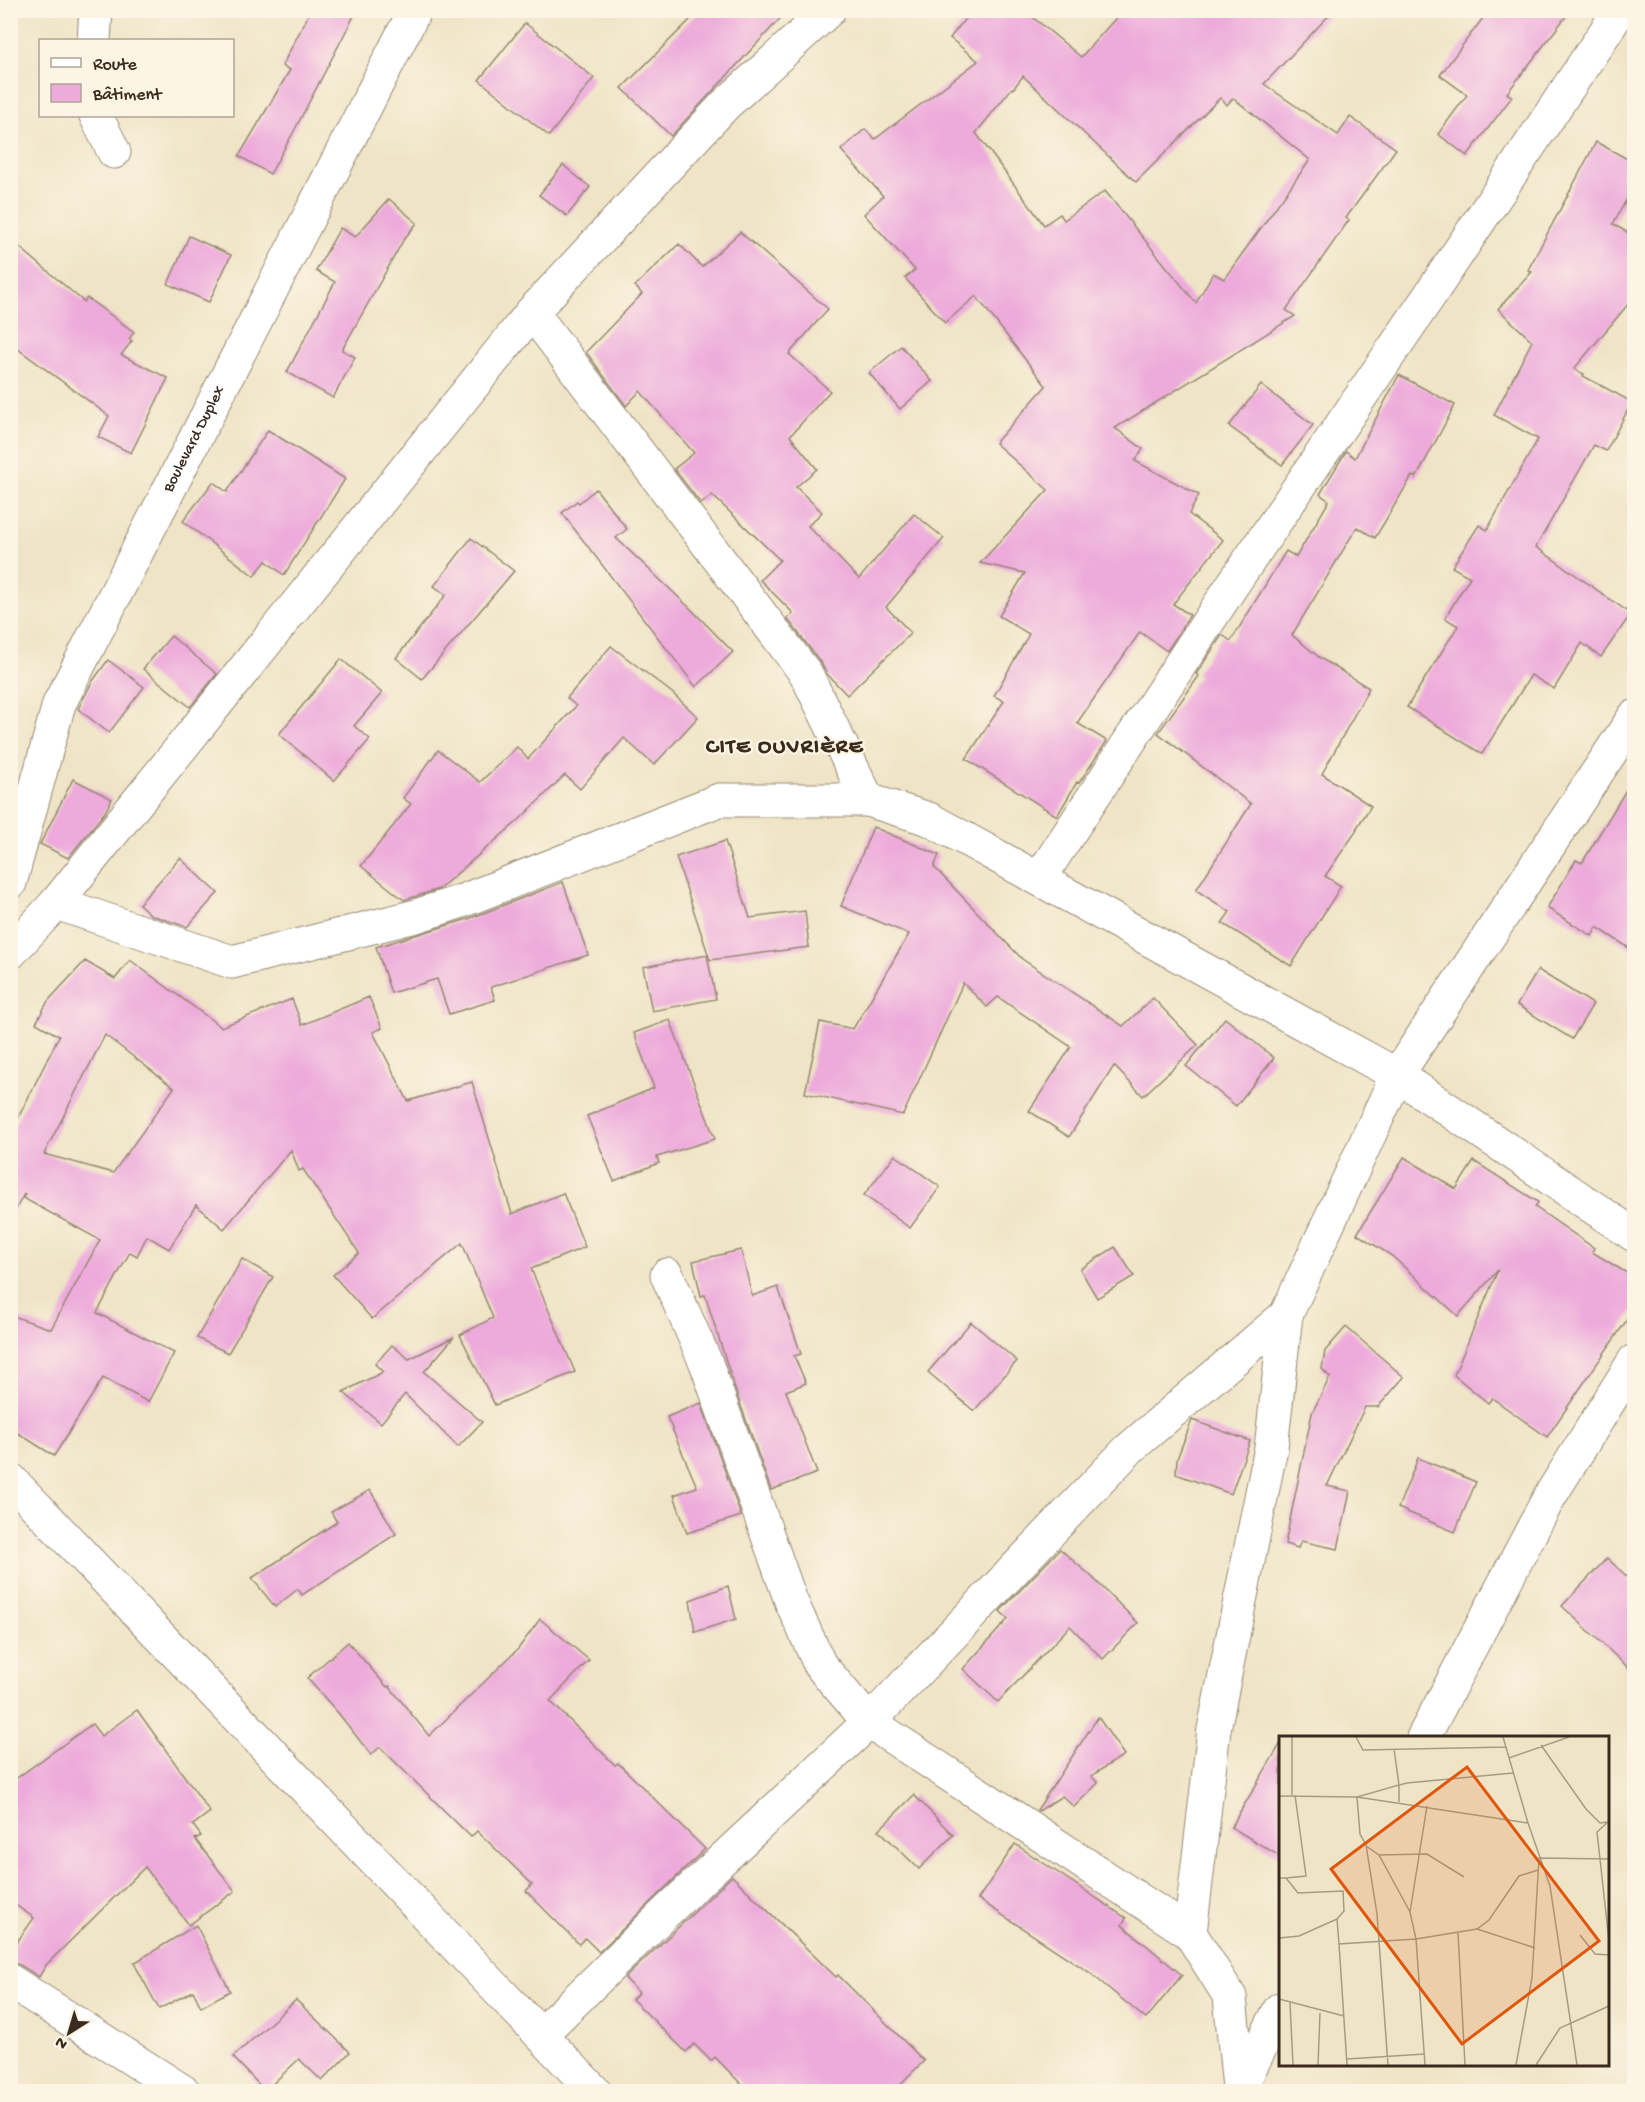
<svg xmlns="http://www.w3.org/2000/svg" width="1645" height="2102" font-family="'Gochi Hand',sans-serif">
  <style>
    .building { fill: #edaadb; fill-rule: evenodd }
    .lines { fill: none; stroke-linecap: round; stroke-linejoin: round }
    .minor-casing { stroke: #958772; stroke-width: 35 }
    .tertiary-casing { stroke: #958772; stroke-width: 35 }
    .secondary-casing { stroke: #958772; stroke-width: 35 }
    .minor { stroke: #fff; stroke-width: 33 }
    .tertiary { stroke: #fff; stroke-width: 33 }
    .secondary { stroke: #fff; stroke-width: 33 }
    .labels { text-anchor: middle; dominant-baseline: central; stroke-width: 4.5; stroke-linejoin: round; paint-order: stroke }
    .street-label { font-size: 16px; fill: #3b2a1e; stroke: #fcf5e5 }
    .district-label { font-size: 22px; font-weight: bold; letter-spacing: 1.5px; fill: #3b2a1e; stroke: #fcf5e5 }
    .inset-road { fill: none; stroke: #a79a83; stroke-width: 1.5 }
    .view { fill: #df570d; fill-opacity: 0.15; stroke: #df570d; stroke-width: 3 }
    .inset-edge { fill: none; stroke: #3b2a1e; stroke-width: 3 }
  </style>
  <rect width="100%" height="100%" fill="#fcf5e5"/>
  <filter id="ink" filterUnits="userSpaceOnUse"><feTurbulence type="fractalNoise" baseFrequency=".0167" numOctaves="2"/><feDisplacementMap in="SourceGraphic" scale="12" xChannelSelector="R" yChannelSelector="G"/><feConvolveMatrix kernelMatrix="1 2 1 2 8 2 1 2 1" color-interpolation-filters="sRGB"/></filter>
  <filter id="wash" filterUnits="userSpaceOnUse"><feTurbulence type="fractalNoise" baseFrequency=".008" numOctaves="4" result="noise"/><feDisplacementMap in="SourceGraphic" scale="24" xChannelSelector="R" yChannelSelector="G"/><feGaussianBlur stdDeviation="1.35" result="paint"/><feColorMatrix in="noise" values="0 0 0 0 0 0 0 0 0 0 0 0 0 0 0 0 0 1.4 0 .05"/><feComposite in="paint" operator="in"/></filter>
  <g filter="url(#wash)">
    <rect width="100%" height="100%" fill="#efe4c6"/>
    <g id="blocks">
      <g class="building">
        <polygon points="311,10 357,10 293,133 270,174 239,156 290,70 282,66"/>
        <polygon points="700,10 788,10 671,136 622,88"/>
        <path d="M972 10H1024L1081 57 1123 10H1334L1264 84 1338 135 1350 117 1396 149 1346 218 1349 220 1286 310 1295 316 1115 428 1143 449 1135 461 1199 495 1189 514 1223 540 1173 604 1190 615 1167 651 1140 632 1077 723 1107 741 1079 783 1077 782 1057 816 966 759 1004 701 994 696 1029 634 999 616 1025 573 980 563 1048 490 995 443 1046 386 976 296 945 323 905 278 915 270 864 214 883 196 841 150 865 129 875 139 978 61 950 38ZM1023 76 1136 182 1220 98 1227 105 1233 98 1310 160 1224 279 1213 273 1196 303 1105 191 1064 220 1060 214 1044 225 976 133 1012 88 1013 89Z"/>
        <polygon points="1489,10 1571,10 1507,93 1512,97 1467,156 1438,134 1467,95 1440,75"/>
        <polygon points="525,23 594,78 549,136 479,80"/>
        <polygon points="1596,142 1635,163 1635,184 1613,224 1635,237 1635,296 1574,369 1584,374 1583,376 1632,402 1606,451 1594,445 1536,547 1631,614 1601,657 1582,643 1554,689 1531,675 1482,754 1407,707 1458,626 1445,618 1470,577 1452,567 1479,525 1487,530 1538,439 1494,415 1532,341 1498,309 1532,272 1528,270"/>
        <polygon points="563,165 590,187 567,216 539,195"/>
        <polygon points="389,199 417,223 404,239 342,350 355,357 333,398 287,372 335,282 316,271 340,228 355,237"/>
        <polygon points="740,232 828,309 789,354 830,391 790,436 817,469 796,487 822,512 808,526 859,579 914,514 944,538 886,607 911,633 847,695 827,674 821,663 787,618 793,613 760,580 780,560 712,495 701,504 674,469 694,453 640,391 626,406 586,352 642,294 635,286 679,244 702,267"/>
        <polygon points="189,236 231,255 209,302 168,284"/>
        <polygon points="10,239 84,302 87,298 134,332 129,339 132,341 121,355 168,378 131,453 98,437 109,416 10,343"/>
        <polygon points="901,346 932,381 900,409 869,373"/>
        <polygon points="1399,375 1455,405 1416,478 1412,476 1375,538 1357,527 1292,635 1320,658 1369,688 1322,774 1371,806 1356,829 1357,830 1325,876 1341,886 1291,966 1222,923 1230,912 1196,890 1251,804 1158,733 1199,676 1196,674 1222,635 1231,641 1286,551 1296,557 1329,501 1320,494 1346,451 1355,458"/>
        <polygon points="1261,385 1313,425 1282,465 1229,426"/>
        <polygon points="268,430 345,479 284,575 266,561 254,576 183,521 213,482 227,492"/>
        <polygon points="596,489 627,529 616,538 692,610 733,652 696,687 562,513 577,501 579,503"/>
        <polygon points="471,538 514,571 422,679 396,658 446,595 434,586"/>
        <polygon points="171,636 217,674 190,707 143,669"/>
        <polygon points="611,646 671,692 698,717 654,765 624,738 580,789 565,775 518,821 439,889 404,900 361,866 411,804 403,798 438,750 480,782 517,747 528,759 576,706 567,698"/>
        <polygon points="341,659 382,693 354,726 370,739 334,781 279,734"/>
        <polygon points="108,660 144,687 109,733 78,709 92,682"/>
        <polygon points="1635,775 1635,952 1597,927 1592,936 1547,908 1576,860 1582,863"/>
        <polygon points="73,779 112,799 105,812 68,858 40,844"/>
        <polygon points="873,827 939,855 934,867 1022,959 1123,1026 1153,998 1198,1045 1143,1096 1114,1066 1069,1137 1029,1111 1071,1047 998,997 987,1007 963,983 903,1115 805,1093 820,1022 853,1029 909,934 841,906"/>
        <polygon points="725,841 750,918 805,911 809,947 710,960 676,857"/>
        <polygon points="180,858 218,893 187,927 151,915 139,904"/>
        <polygon points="563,882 588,955 491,987 495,1000 449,1014 437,979 391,993 376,947 468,919"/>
        <polygon points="707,955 716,999 652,1011 643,967"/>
        <path d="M130 960 221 1027 292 999 302 1025 369 997 382 1028 373 1032 408 1101 472 1082 512 1214 563 1193 585 1247 531 1269 575 1372 495 1405 460 1335 493 1318 462 1243 372 1319 333 1275 359 1253 303 1169 299 1171 291 1150 224 1229 196 1205 169 1249 147 1236 137 1256 130 1252 97 1313 174 1353 148 1402 103 1378 54 1456 10 1428V1315L51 1329 100 1240 23 1198 25 1194H24L10 1220V1134L59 1036 36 1023 48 1001 85 961 115 979ZM105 1035 174 1088 113 1173 44 1154Z"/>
        <polygon points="1538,970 1593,1004 1572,1039 1517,1005"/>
        <polygon points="1225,1018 1274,1058 1236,1106 1186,1066"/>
        <polygon points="670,1020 715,1139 657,1157 659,1163 614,1181 587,1116 654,1088 634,1033"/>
        <polygon points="895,1155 940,1187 910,1228 864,1195"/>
        <polygon points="1404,1157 1456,1189 1474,1161 1538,1202 1535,1207 1594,1248 1592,1252 1635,1278 1635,1308 1547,1437 1492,1398 1488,1403 1454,1375 1498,1270 1458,1316 1392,1256 1357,1234"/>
        <polygon points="1115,1247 1134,1276 1097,1298 1080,1269"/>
        <polygon points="741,1250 752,1296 778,1287 801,1354 794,1356 806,1383 786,1391 817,1473 771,1490 735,1389 705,1295 701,1296 693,1261"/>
        <polygon points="242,1259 273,1277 228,1353 197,1338"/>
        <polygon points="971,1322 1017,1361 974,1411 928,1372"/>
        <polygon points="1346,1327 1404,1377 1378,1407 1365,1407 1327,1486 1350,1491 1338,1549 1301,1541 1298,1548 1285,1544 1312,1413 1330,1377 1322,1369 1325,1351"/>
        <polygon points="454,1337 424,1372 482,1422 458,1447 405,1394 381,1423 343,1392 383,1372 375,1364 392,1345 409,1359"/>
        <polygon points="701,1403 741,1516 687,1533 674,1495 697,1487 667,1417"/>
        <polygon points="1192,1420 1250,1441 1231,1494 1176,1474 1177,1459"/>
        <polygon points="1418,1458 1476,1482 1455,1532 1398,1508"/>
        <polygon points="370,1490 396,1534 302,1595 298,1589 275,1607 252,1578 337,1522 331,1512"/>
        <polygon points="1060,1549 1092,1577 1138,1623 1103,1659 1070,1626 998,1702 963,1669 1008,1619 1000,1611"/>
        <polygon points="1607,1558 1635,1584 1635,1674 1562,1606"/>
        <polygon points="728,1586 736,1619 695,1632 690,1600"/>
        <polygon points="540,1619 589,1660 550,1701 615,1765 618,1763 705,1849 599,1952 585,1938 579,1944 526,1891 532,1884 477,1831 471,1837 380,1747 371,1755 339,1714 307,1678 348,1642 387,1687 389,1686 429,1736 518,1649"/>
        <polygon points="137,1710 210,1812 193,1825 201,1836 195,1839 235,1891 189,1925 145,1867 46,1965 39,1977 20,1965 10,1962 10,1952 34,1918 10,1901 10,1783 92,1724 101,1736"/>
        <polygon points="1098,1717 1124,1755 1091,1776 1098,1783 1074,1807 1062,1796 1039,1811 1037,1810"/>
        <polygon points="1281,1743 1281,1857 1231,1827"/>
        <polygon points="914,1795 953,1835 919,1869 879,1830"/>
        <polygon points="1015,1844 1126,1918 1122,1925 1182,1975 1146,2019 1089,1972 978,1899"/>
        <polygon points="732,1876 836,1977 838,1975 924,2061 893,2091 748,2091 715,2057 711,2061 694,2044 686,2052 632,1999 639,1993 625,1978"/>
        <polygon points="196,1925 230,1991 201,2007 193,1991 159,2009 134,1963"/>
        <polygon points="296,2000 350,2052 322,2081 299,2059 265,2091 233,2057"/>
      </g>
    </g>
  </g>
  <g filter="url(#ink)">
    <use href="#blocks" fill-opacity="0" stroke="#958772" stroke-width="1.5"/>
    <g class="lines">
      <g class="minor-casing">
        <g id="minor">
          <polyline points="94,40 96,10"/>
          <polyline points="96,116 114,152"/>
          <polyline points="532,312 806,674 868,800"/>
          <polyline points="1039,879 1233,584 1430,295 1620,10"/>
          <polyline points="56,903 232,962 416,916 462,901 719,800 868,800 929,819 1397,1075 1634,1235"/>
          <polyline points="10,953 56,903 532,312 725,105 829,10"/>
          <polyline points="667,1275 706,1363 791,1601 820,1665 869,1722 1190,1933"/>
          <polyline points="1423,1738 1550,1496 1634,1361"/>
          <polyline points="10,1981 184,2092"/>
          <polyline points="541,2034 665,1913 869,1722 1129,1449 1286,1315"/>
          <polyline points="1239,2088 1230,1997 1190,1933 1214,1729 1271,1448 1286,1315 1397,1075 1634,717"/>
          <polyline points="1239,2090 1280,2009"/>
        </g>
      </g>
      <g class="tertiary-casing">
        <g id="tertiary">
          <path id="s1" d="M10 883 59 704 415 10"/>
        </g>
      </g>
      <g class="secondary-casing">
        <polyline id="secondary" points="10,1479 595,2092"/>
      </g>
      <use href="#minor" class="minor"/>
      <use href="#tertiary" class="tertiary"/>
      <use href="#secondary" class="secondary"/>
    </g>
  </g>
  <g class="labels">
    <g class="street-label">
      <text stroke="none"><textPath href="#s1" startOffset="483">Boulevard Duplex</textPath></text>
    </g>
    <g class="district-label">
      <text x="785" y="748">CITE OUVRIÈRE</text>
    </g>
  </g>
  <g transform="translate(1279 1736)">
    <rect width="330" height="330" fill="#efe4c6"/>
    <path class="inset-road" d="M77 1 84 14 227 11M262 9 307 73 321 87 329 86M230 22 290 1M13 59V1M0 60 78 61 249 87 224 1M120 66V49L128 47 234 37M330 85 318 96 330 205M249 87 271 150 298 329M87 110 100 119 131 176 137 203 146 329M100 119 148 118 185 141M0 142H7L19 157 64 155 65 175 58 183 60 208M7 142 27 140 16 59M131 176 148 70M198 193 256 212M179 197 186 329M301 199 316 218 330 219M0 202 20 200 58 183M0 263 65 280M11 267 14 329M68 323 146 318M39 329 41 277M68 329 60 208 137 203 198 193 210 184 240 140 259 134M109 329 98 178 87 109 81 98 78 61 120 49 115 13M237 329 253 242 260 122 330 123M257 329 281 292 330 270"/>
    <path class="view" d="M188 31 320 205 183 308 52 133Z"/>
    <rect width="330" height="330" class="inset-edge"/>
  </g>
  <rect width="1645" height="2102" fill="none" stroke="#fcf5e5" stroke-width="36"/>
  <rect x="39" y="39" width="195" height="78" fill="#fcf5e5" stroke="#afa495" stroke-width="1.5"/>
  <rect x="51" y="58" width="30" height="9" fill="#ffffff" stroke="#afa495" stroke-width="1.5"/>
  <text x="93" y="69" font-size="18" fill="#3b2a1e">Route</text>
  <rect x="51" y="84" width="30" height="18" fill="#edaadb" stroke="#afa495" stroke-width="1.5"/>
  <text x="93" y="99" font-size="18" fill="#3b2a1e">Bâtiment</text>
  <g transform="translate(69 2033) rotate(217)" stroke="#fcf5e5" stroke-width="4.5" paint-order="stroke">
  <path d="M0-4.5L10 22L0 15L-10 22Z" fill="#3b2a1e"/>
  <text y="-9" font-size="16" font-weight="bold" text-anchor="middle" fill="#3b2a1e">N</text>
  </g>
</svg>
